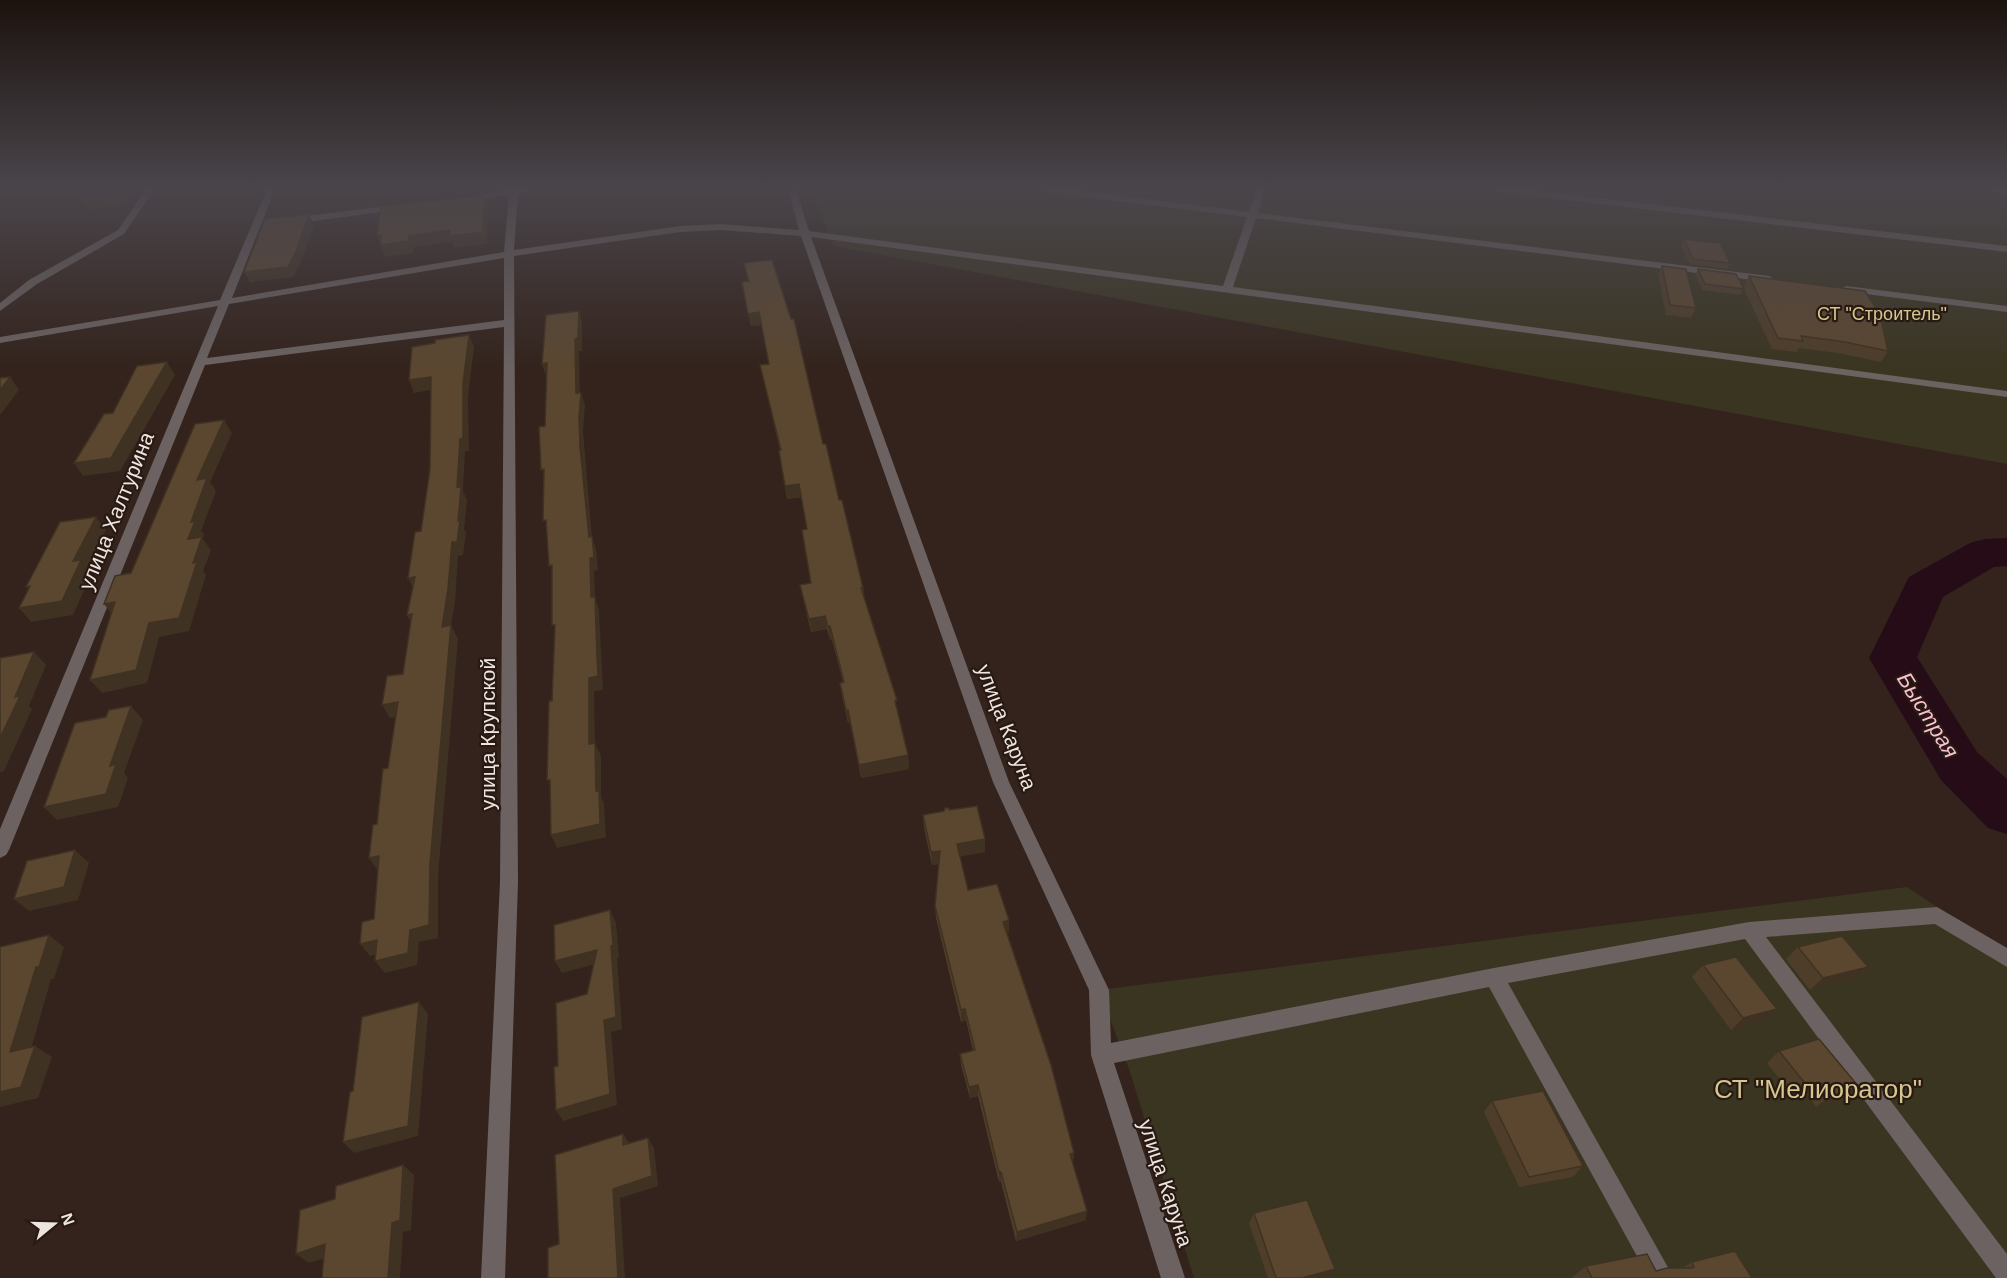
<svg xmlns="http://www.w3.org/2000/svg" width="2007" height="1278" font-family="Arial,sans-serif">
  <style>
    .green { fill: #3a3521 }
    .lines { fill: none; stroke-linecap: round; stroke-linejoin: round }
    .river { fill: #250c17; fill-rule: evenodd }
    .minor { fill: #6b6261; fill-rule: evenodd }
    .wall { fill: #4e3d29 }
    .shaded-wall { fill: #403222 }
    .building { fill: #5b4730; stroke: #403222; stroke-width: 1.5 }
    .labels { text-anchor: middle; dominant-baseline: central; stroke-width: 4.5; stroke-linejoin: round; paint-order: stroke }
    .far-park-label { font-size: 18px; fill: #d5c78f; stroke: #281a13 }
    .street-label { font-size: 21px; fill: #efe5e0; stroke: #281a13 }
    .water-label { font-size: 22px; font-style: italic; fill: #fbbfd5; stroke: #281a13 }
    .near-park-label { font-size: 26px; fill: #d5c78f; stroke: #281a13 }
  </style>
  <rect width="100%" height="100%" fill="#33231c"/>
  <g class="green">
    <polygon points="810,189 2007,189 2007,464 834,246"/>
    <polygon points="1907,887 2007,953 2007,1278 1194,1278 1129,1069 1099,990"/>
  </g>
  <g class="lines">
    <polygon class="river" points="2007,538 2007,566 1994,567 1943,597 1917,657 1977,752 2007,779 2007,834 1988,828 1941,780 1869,658 1909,577 1970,543 1985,539"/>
    <g class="minor">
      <polygon points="146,189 155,189 124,234 37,284 0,311 0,303 29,280 118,230"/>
      <path d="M267 189H275L232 298 504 252 509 195 464 202 460 199 510 189H536L518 194 514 250 680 226 721 224 799 230 788 189H796L809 231 1223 286 1247 217 1045 192 1041 189H1068L1249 212 1257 189H1265L1258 213 1769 276 1774 279 1769 282 1256 218 1233 287 2007 391V397L811 237 1009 782 1109 990 1111 1043 1494 968 1749 922 1937 907 2007 948V967L1935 924 1766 937 2007 1254V1278H1996L1745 939 1508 983 1674 1278H1649L1489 987 1114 1063 1185 1278H1161L1091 1055 1089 990 993 782 801 236 721 230 680 232 514 256 518 882 505 1278H481L500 882 504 327 205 365 9 850 6 855 0 858V829L218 306 0 343V337L220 300ZM504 258V320L207 358 229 304Z"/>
      <polygon points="1494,189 1522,189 2007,246 2007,252 1498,192"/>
      <polygon points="1983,189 2007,189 2007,194"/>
      <polygon points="401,204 404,205 404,209 291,224 286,221 291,218"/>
      <polygon points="1846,286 2007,306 2007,312 1842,291 1841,289"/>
    </g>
  </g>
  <g class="wall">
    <polygon points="1684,239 1730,263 1728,269 1690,264 1681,245"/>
    <polygon points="744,263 823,444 863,588 865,600 898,714 908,755 909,769 861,778 850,723 848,723 842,696 840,683 843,682 832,640 830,640 827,629 811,632 800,585 811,583 807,529 802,497 787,499 779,451 780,450 760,365 769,364 761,325 751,326 742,282 748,281"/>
    <polygon points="1662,266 1696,308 1691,318 1666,315 1658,275"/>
    <polygon points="1698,269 1744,289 1740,295 1702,290 1695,275"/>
    <polygon points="1749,276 1888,351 1881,362 1838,353 1799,348 1797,352 1772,349 1743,287"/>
    <polygon points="949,810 985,852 960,856 968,890 1009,933 1007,933 1074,1153 1073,1163 1086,1220 1016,1241 1001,1182 999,1182 978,1096 970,1098 961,1065 960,1054 973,1051 966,1020 961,1022 936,918 935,906 939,864 932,865 924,828 923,815"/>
    <polygon points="1798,947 1868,967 1855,979 1810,990 1786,959"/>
    <polygon points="1703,965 1777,1009 1764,1021 1731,1030 1692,977"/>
    <polygon points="1779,1051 1859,1087 1844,1098 1816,1107 1807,1094 1794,1098 1767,1063"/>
    <polygon points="1492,1101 1583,1166 1573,1177 1519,1187 1484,1112"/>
    <polygon points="1254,1213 1328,1278 1268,1278 1249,1223"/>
    <polygon points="1692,1262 1752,1278 1571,1278 1586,1266 1656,1271 1682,1268"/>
  </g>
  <g class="shaded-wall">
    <polygon points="76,189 134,189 126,205 88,210"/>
    <polygon points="204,189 242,189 240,193 207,197"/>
    <polygon points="484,195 488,207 487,244 454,248 452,242 414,247 413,253 385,257 377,235 409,236"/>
    <polygon points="309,214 314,225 301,262 293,277 250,282 244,272"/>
    <polygon points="579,311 582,323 582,351 579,351 580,401 581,393 585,405 583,431 592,538 596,549 598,570 594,571 595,598 599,610 603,690 594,691 595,758 589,744 589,678 591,597 589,537 576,393 575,339"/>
    <polygon points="759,312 761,325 751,326 748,314"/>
    <polygon points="469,335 474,347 468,397 469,451 465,451 463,491 467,500 464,529 466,533 463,555 458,556 455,602 448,640 442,627 452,542 458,521 457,487 463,384"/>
    <polygon points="167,362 175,375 120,471 83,476 74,463"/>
    <polygon points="547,363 546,376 542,364"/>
    <polygon points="10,377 19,390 0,415 0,390"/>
    <polygon points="431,377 436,389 414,393 409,380"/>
    <polygon points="224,420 232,433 210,482 216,491 201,531 204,534 202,538 211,550 203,571 206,575 189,631 159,637 147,683 102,693 90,680 149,623 188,539 197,480"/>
    <polygon points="799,484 802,497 787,499 785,486"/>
    <polygon points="96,517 106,530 87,568 92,573 73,615 31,622 19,608 73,561"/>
    <polygon points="415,577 415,592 408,578"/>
    <polygon points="115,602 114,617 104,604"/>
    <polygon points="412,614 414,628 407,615"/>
    <polygon points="825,616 827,629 811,632 809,619"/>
    <polygon points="451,625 458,639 438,876 438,938 419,942 417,965 385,973 375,961 410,930 430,864"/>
    <polygon points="830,626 832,640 830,640 828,627"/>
    <polygon points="34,652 46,665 29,706 32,709 4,771 0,772 0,738 15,697"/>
    <polygon points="398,702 406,716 390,718 382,705"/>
    <polygon points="131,706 143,720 124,773 128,778 118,807 57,820 44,807 110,766"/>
    <polygon points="846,710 848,710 850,723 848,723"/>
    <polygon points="595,743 601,756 601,797 604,804 606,837 557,848 551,835 596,791"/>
    <polygon points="908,755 909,769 861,778 859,765"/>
    <polygon points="985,839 985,852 958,857 957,844"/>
    <polygon points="75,850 89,863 78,900 29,911 14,899"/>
    <polygon points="940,851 941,863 932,865 931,852"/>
    <polygon points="379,856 378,871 369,858"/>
    <polygon points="610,910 616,923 619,958 617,958 622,1029 611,1032 617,1105 563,1121 556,1110 604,1020"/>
    <polygon points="1009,920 1009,933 1003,934 1003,922"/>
    <polygon points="49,935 64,947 54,979 51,979 27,1063 10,1052 36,967"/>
    <polygon points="377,940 387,952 370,956 360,944"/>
    <polygon points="597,950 603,962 562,973 555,961"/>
    <polygon points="1868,967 1855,979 1810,990 1823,978"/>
    <polygon points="419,1002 428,1014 418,1136 354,1153 343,1142"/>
    <polygon points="965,1009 966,1020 961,1022 961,1010"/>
    <polygon points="1777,1009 1764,1021 1731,1030 1743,1018"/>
    <polygon points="35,1046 52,1057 38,1098 0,1107 0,1092"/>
    <polygon points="1821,1083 1807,1094 1794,1098 1808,1087"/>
    <polygon points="978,1085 978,1096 970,1098 969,1087"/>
    <polygon points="1859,1087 1844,1098 1816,1107 1830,1096"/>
    <polygon points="623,1134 630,1144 623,1145"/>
    <polygon points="648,1138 654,1148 658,1186 620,1198 625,1278 618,1278 613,1189"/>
    <polygon points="1074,1153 1073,1163 1070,1154"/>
    <polygon points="403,1165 414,1175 411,1230 403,1232 400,1278 388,1278 392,1223"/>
    <rect x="999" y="1172" width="2" height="10"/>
    <polygon points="1087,1211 1086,1220 1016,1241 1017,1232"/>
    <polygon points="325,1244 338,1254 309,1263 296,1254"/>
    <polygon points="1335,1269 1328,1278 1302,1278"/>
  </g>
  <g class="building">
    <polygon points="484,195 483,232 450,236 450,230 409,236 408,241 380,245 381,235 377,235 381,207"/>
    <polygon points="309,214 296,252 288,267 244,272 265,219"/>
    <polygon points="1684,239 1720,243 1730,263 1693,259"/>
    <polygon points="772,260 791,319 794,319 823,444 826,444 839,500 842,500 863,588 861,588 897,700 895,701 908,755 859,765 848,710 846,710 840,683 844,682 830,626 828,627 825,616 809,619 800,585 811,583 802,530 807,529 799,484 785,486 779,451 781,450 760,365 769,364 759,312 748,314 742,282 749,281 744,263"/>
    <polygon points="1662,266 1686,269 1696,308 1670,305"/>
    <polygon points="1698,269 1736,274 1744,289 1705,284"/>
    <polygon points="1749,276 1865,291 1880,315 1888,351 1845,342 1801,336 1803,341 1778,338"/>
    <polygon points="579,311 578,338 575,339 576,393 581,393 579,418 580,447 589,537 592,536 594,557 590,558 591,597 595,597 597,657 598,676 589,678 589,744 595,743 596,791 599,791 600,824 551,835 550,780 547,780 549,701 552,701 555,625 552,625 552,565 549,566 546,520 543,521 544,469 541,470 539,427 545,426 547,363 542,364 546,315"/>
    <polygon points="469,335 463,384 463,438 460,439 457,487 461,487 458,521 460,520 457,542 452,542 448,589 442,627 451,625 430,864 429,925 410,930 408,953 375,961 377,940 360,944 362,922 374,919 379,856 369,858 373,825 377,824 383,769 388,768 398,702 382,705 387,676 403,674 412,614 407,615 415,577 408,578 415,532 421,531 430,469 431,377 409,380 412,347 435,343 435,340"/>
    <polygon points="167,362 111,458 74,463 104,414 113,413 137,366"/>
    <polygon points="10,377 0,390 0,378"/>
    <polygon points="224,420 197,480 207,478 191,522 195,521 188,539 202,537 193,563 197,562 179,618 149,623 136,670 90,680 115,602 104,604 115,576 131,573 195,424"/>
    <polygon points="96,517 73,561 81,560 62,601 19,608 30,586 26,587 60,522"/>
    <polygon points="34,652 15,697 20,696 0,738 0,658"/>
    <polygon points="131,706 110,766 116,764 106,794 44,807 75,723 106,717 109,710"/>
    <polygon points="977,806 985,839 957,844 968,890 997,884 1009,920 1003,922 1051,1065 1074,1153 1070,1154 1087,1211 1017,1232 1001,1172 999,1172 978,1085 969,1087 960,1054 975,1050 965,1009 961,1010 935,906 940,851 931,852 923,815 944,811 945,808 949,808 949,810"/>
    <polygon points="75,850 64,887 14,899 27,861"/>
    <polygon points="610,910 613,945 611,946 616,1017 604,1020 610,1094 556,1110 554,1067 558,1066 556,1003 587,994 597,950 555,961 554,925"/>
    <polygon points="49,935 39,967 36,967 10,1052 35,1046 21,1087 0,1092 0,947"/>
    <polygon points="1842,936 1868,967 1823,978 1798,947"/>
    <polygon points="1736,957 1777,1009 1743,1018 1703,965"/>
    <polygon points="419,1002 408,1126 343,1142 350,1092 353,1091 362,1017"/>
    <polygon points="1819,1039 1859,1087 1830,1096 1821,1083 1808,1087 1779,1051"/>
    <polygon points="1543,1091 1583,1166 1529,1177 1492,1101"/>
    <polygon points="623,1134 623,1145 648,1138 652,1176 613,1189 618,1278 548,1278 548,1248 559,1244 555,1155"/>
    <polygon points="403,1165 400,1220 392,1223 388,1278 322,1278 325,1244 296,1254 300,1210 335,1199 336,1186"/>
    <polygon points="1307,1200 1335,1269 1302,1278 1276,1278 1254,1213"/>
    <polygon points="1735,1251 1752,1278 1592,1278 1586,1266 1647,1254 1656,1271 1667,1268 1692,1268 1694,1267 1692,1262"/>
  </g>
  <linearGradient id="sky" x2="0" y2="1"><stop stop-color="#1c130f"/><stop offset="0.51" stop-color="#4a454b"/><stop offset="1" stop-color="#4a454b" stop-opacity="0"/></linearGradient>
  <rect width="2007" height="368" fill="url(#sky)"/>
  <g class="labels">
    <g class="far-park-label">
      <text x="1882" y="314">СТ "Строитель"</text>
    </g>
    <g class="street-label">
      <text transform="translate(116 511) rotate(-68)">улица Халтурина</text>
      <text transform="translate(1007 727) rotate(69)">улица Каруна</text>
      <text transform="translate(487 734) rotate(-90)">улица Крупской</text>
      <text transform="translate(1166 1183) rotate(72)">улица Каруна</text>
    </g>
    <g class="water-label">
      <text transform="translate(1928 715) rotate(58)">Быстрая</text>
    </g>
    <g class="near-park-label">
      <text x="1818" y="1089">СТ "Мелиоратор"</text>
    </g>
  </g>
  <g transform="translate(54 1224) rotate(71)" stroke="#281a13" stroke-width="4.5" paint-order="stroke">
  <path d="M0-4.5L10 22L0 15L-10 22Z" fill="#efe5e0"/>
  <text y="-9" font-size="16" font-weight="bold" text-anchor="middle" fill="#efe5e0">N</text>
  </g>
</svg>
